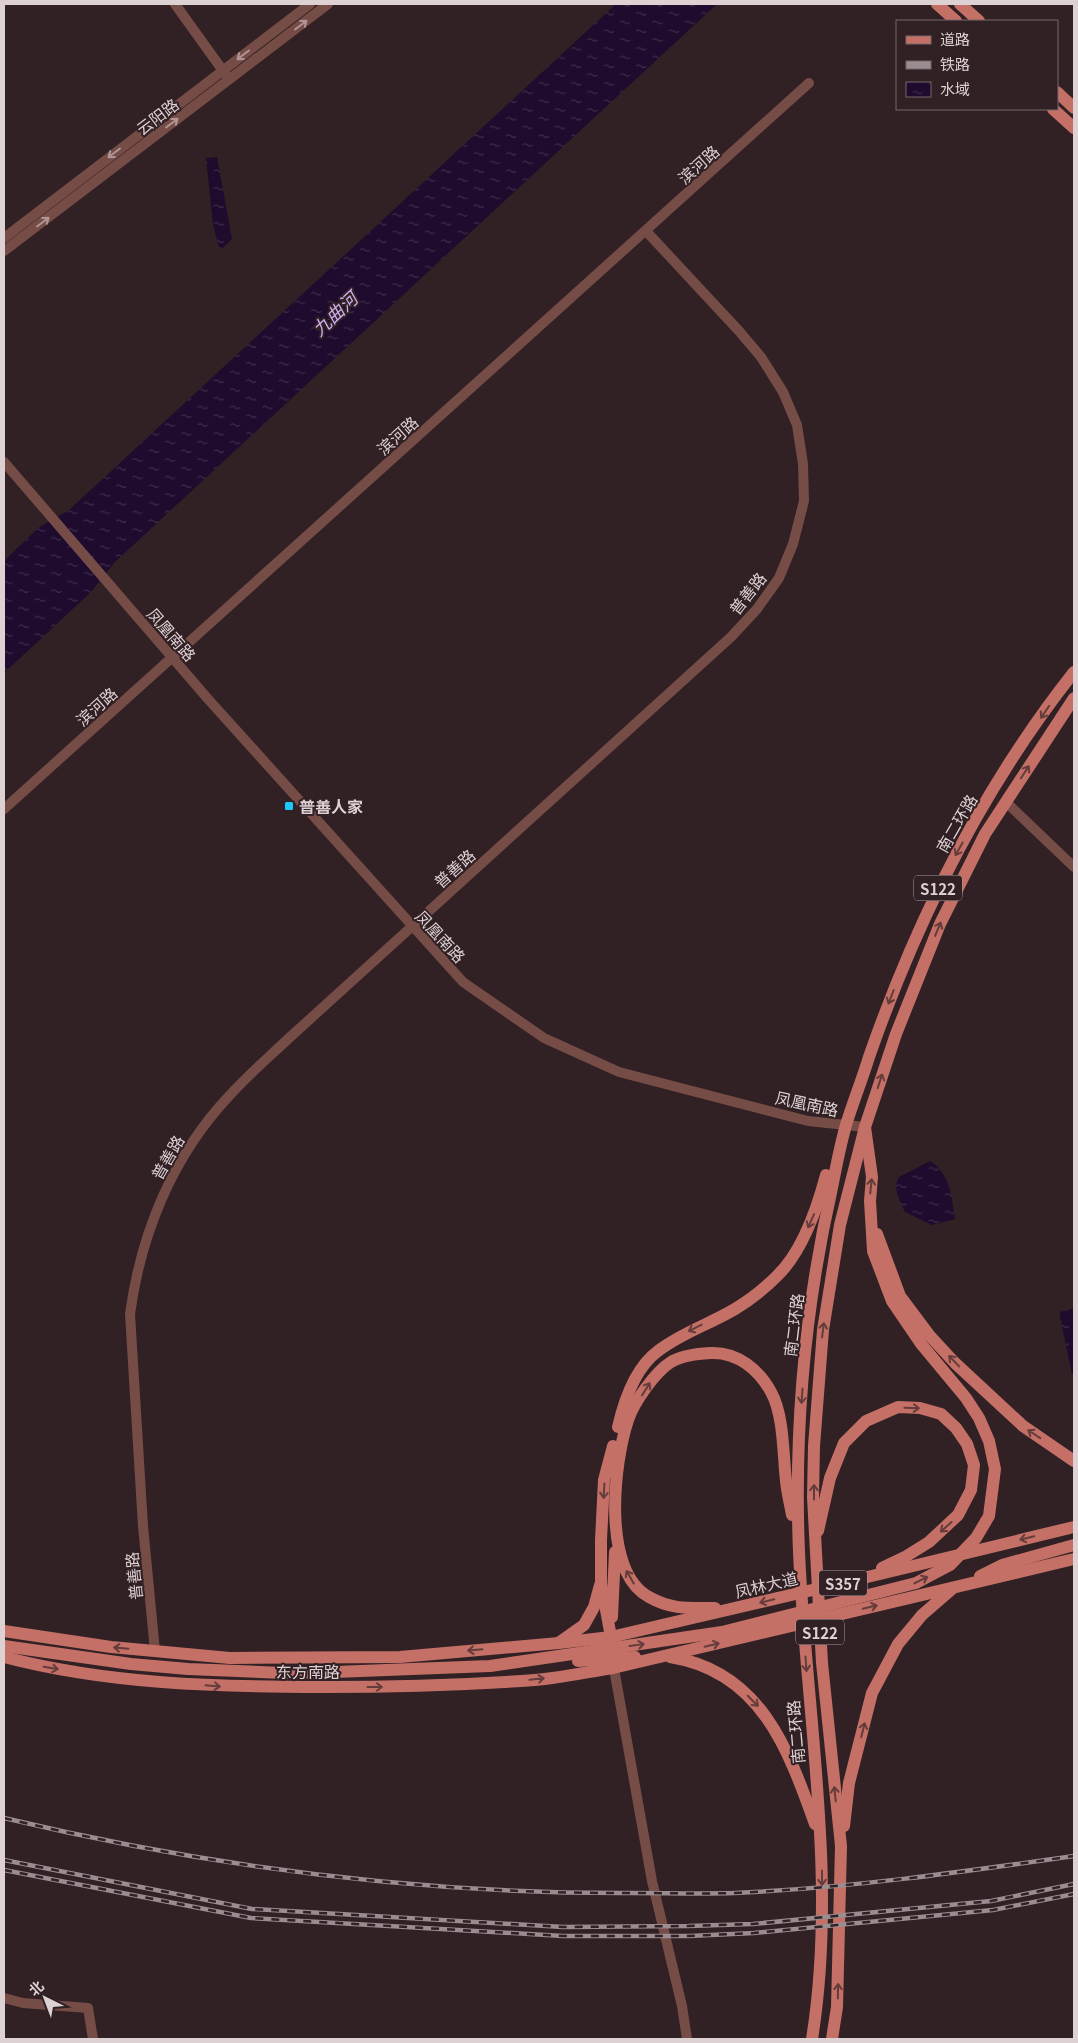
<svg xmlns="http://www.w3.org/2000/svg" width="1078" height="2043" font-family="Georgia,'Noto Sans SC',serif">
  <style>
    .water { fill: url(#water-ripples) }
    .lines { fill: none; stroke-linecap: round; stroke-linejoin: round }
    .minor { stroke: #764c47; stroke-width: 10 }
    .major { stroke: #c47066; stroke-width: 12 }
    .rail-casing { stroke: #9a8c90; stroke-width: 4.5 }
    .rail { stroke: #312024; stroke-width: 2.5; stroke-dasharray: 8; stroke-linecap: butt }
    .oneway { stroke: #af9595 }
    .oneway2 { stroke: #643c3b }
    .poi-dot { fill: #1dc9fc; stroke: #312024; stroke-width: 2 }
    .labels { text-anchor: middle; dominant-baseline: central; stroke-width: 4; stroke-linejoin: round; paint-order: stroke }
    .shield { fill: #312024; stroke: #a99c9f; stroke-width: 1 }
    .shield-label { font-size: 15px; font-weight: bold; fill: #ddd1d4 }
    .street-label { font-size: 16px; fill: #ddd1d4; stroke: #312024 }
    .poi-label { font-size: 16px; font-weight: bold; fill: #ddd1d4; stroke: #312024; text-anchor: start }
    .water-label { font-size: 18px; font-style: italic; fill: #ceaef0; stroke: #312024 }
  </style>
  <defs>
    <pattern id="water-ripples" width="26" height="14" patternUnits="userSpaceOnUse" patternTransform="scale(1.25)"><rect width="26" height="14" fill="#1e0b2d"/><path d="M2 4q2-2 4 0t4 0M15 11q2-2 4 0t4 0" fill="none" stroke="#3e2e4b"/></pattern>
  </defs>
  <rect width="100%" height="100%" fill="#312024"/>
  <g class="water">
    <polygon points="616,4 717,4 115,562 90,593 4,673 4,561 38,528 69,510"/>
    <polygon points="217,157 232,239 223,248 219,247 213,225 206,158"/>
    <path d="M930 1161C950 1173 952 1198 955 1219L932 1225 905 1212C900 1201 892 1188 899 1177Z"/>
    <polygon points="1074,1308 1074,1374 1072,1374 1060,1317 1060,1312"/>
  </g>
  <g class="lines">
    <g class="minor">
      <polyline points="175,4 226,75"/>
      <polyline points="4,238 310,4"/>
      <polyline points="4,251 328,4"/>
      <polyline points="4,462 208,699 463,982 544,1038 619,1072 808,1121 865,1127"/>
      <polyline points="1006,802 1074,867"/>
      <polyline points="4,809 809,83"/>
      <path d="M155 1651 143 1526 130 1314C141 1233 173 1155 230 1095 248 1075 269 1057 288 1039L731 637 757 609 779 578 793 544 804 501 803 464 797 425 783 392 761 357 739 331 646 231"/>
      <polyline points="613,1663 652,1881 682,2006 687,2039"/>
      <polyline points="4,1998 23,2003 88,2008 93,2039"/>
    </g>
    <g class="major">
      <polyline points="937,4 956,21"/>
      <polyline points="960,4 979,21"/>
      <polyline points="1057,92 1074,108"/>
      <polyline points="1053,109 1074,128"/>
      <polyline points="877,1234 900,1296 930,1336 955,1363 1023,1426 1074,1461"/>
      <path d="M618 1427C624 1401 636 1367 658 1351 681 1333 710 1324 735 1309 750 1300 764 1289 777 1276 803 1251 817 1209 826 1175"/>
      <polyline points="818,1531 830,1478 844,1443 866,1421 898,1407 920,1408 941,1414 956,1428 967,1444 974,1465 971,1490 958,1515 929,1542 905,1557 882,1568"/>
      <polyline points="980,1576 1002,1565 1074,1545"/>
      <path d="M715 1608C689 1608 672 1610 649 1597 601 1571 614 1462 628 1420 634 1402 655 1372 671 1362 683 1355 698 1354 711 1353 738 1352 759 1370 771 1392 784 1415 783 1455 786 1481 787 1492 790 1504 792 1515"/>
      <polyline points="612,1617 615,1552"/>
      <polyline points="4,1631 111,1647 230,1658 400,1657 559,1643 611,1637 855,1580 1074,1527"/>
      <polyline points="611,1637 601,1583 601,1540 604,1480 613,1446"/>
      <polyline points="560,1642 584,1625 594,1607 600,1585"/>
      <polyline points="4,1646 131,1664 188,1669 283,1673 335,1672 490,1666 722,1632 916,1583 950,1565 976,1538 989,1516 995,1469 989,1441 979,1418 966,1398 922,1345 892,1301 873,1251 870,1201 872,1177 865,1127"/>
      <path d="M4 1657C107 1684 216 1687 323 1687 393 1687 464 1685 535 1680 561 1678 587 1672 613 1668L1074 1559"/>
      <path d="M670 1657C760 1671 788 1748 815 1824"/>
      <polyline points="578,1661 635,1657"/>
      <polyline points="844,1826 849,1783 872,1693 898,1644 922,1615 952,1589"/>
      <path d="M812 2039C838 1878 806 1714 799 1552 794 1430 805 1307 832 1188 836 1167 840 1146 846 1125 853 1102 862 1080 869 1057 917 919 983 787 1074 672"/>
      <polyline points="832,2039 837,2007 841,1846 822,1663 813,1497 814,1446 823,1330 840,1225 865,1127 896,1034 940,924 985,834 1074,698"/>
    </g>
    <g class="rail-casing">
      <g id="rail">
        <path d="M4 1818C210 1867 419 1894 632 1893 666 1893 701 1894 735 1893 849 1888 962 1872 1074 1856"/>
        <polyline points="4,1860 252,1909 563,1927 688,1926 753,1924 991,1901 1074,1884"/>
        <polyline points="4,1870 251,1918 563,1936 689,1936 754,1933 993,1910 1074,1894"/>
      </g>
    </g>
    <use href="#rail" class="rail"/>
  </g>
  <defs><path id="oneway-shaft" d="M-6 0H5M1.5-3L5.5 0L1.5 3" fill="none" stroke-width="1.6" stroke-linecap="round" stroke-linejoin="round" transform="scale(1.25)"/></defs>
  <g class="oneway">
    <use href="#oneway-shaft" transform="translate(301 25) rotate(-37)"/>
    <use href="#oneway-shaft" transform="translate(243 55) rotate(143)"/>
    <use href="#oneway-shaft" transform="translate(172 123) rotate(-37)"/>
    <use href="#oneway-shaft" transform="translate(114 153) rotate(143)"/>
    <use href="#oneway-shaft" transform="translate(43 222) rotate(-37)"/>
  </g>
  <g class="oneway2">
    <use href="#oneway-shaft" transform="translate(1045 712) rotate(124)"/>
    <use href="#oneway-shaft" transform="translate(1025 772) rotate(-57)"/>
    <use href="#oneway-shaft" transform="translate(959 849) rotate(119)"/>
    <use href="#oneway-shaft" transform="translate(938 929) rotate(-67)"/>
    <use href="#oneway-shaft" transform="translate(891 997) rotate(111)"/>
    <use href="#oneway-shaft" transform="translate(880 1081) rotate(-72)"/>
    <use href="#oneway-shaft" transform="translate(871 1186) rotate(-84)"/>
    <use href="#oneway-shaft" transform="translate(811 1221) rotate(114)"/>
    <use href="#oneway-shaft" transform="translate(695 1328) rotate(153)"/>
    <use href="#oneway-shaft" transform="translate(823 1330) rotate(-83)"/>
    <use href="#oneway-shaft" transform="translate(954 1361) rotate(-134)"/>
    <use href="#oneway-shaft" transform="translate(646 1389) rotate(-58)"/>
    <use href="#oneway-shaft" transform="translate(802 1396) rotate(94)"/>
    <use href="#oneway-shaft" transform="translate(912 1408) rotate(2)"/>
    <use href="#oneway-shaft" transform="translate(1034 1434) rotate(-146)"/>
    <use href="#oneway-shaft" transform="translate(604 1491) rotate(93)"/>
    <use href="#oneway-shaft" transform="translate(814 1492) rotate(-90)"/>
    <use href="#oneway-shaft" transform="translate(946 1527) rotate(138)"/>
    <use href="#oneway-shaft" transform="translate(1027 1538) rotate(166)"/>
    <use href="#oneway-shaft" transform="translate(630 1577) rotate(-120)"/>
    <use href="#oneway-shaft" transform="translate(921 1580) rotate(-26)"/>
    <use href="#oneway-shaft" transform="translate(767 1601) rotate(167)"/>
    <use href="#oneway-shaft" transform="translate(870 1607) rotate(-13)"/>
    <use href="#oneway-shaft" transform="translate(637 1645) rotate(-8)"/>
    <use href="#oneway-shaft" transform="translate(712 1645) rotate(-13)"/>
    <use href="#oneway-shaft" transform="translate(121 1648) rotate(-175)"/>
    <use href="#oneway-shaft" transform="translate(475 1650) rotate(175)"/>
    <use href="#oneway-shaft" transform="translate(806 1664) rotate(86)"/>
    <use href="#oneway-shaft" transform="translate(51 1668) rotate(10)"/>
    <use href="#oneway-shaft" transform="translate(537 1679) rotate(-6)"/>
    <use href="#oneway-shaft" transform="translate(213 1686) rotate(5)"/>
    <use href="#oneway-shaft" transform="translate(375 1687)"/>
    <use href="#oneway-shaft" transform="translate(753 1701) rotate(45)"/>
    <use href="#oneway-shaft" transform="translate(863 1730) rotate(-76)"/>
    <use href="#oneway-shaft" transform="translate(835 1794) rotate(-96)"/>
    <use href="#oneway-shaft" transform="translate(822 1878) rotate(90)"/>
    <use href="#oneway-shaft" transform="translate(838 1991) rotate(-89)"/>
  </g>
  <rect class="poi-dot" x="284" y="801" width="10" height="10" rx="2.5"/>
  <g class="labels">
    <g class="shield">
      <rect x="914" y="875.5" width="48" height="25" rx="4"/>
      <rect x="819" y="1570.5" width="48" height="25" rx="4"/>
      <rect x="796" y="1619.5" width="48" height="25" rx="4"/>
    </g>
    <g class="shield-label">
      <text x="938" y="888">S122</text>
      <text x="843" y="1583">S357</text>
      <text x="820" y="1632">S122</text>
    </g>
    <g class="street-label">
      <text transform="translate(157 116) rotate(-37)">云阳路</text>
      <text transform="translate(698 164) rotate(-42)">滨河路</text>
      <text transform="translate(397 435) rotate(-42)">滨河路</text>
      <text transform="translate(747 593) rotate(-52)">普善路</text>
      <text transform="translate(172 634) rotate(49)">凤凰南路</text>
      <text transform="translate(96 706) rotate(-42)">滨河路</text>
      <text transform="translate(956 823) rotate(-60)">南二环路</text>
      <text transform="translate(454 868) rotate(-42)">普善路</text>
      <text transform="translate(441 936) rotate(47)">凤凰南路</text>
      <text transform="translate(807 1103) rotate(12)">凤凰南路</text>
      <text transform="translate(167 1157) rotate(-60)">普善路</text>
      <text transform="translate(793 1325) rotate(-83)">南二环路</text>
      <text transform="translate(133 1576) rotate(-96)">普善路</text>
      <text transform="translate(766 1584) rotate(-13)">凤林大道</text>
      <text x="308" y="1671">东方南路</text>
      <text transform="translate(795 1732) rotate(-95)">南二环路</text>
    </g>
    <g class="poi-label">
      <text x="299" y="806">普善人家</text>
    </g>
    <g class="water-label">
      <text transform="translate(334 313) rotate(-43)">九曲河</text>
    </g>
  </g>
  <rect width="1078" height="2043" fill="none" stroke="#ddd1d4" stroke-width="10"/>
  <rect x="896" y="20" width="162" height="90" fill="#312024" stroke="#76676a"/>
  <rect x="906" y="36" width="25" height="8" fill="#c47066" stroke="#76676a"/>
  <text x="940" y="45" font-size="15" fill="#ddd1d4">道路</text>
  <rect x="906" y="61" width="25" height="8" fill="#9a8c90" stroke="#76676a"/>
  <text x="940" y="70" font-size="15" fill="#ddd1d4">铁路</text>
  <rect x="906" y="82" width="25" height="15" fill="url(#water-ripples)" stroke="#76676a"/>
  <text x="940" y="95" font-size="15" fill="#ddd1d4">水域</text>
  <g transform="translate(45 1998) rotate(318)" stroke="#312024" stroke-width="4" paint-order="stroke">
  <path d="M0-4L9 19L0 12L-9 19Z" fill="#ddd1d4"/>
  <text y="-8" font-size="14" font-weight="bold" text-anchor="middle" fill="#ddd1d4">北</text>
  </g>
</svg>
